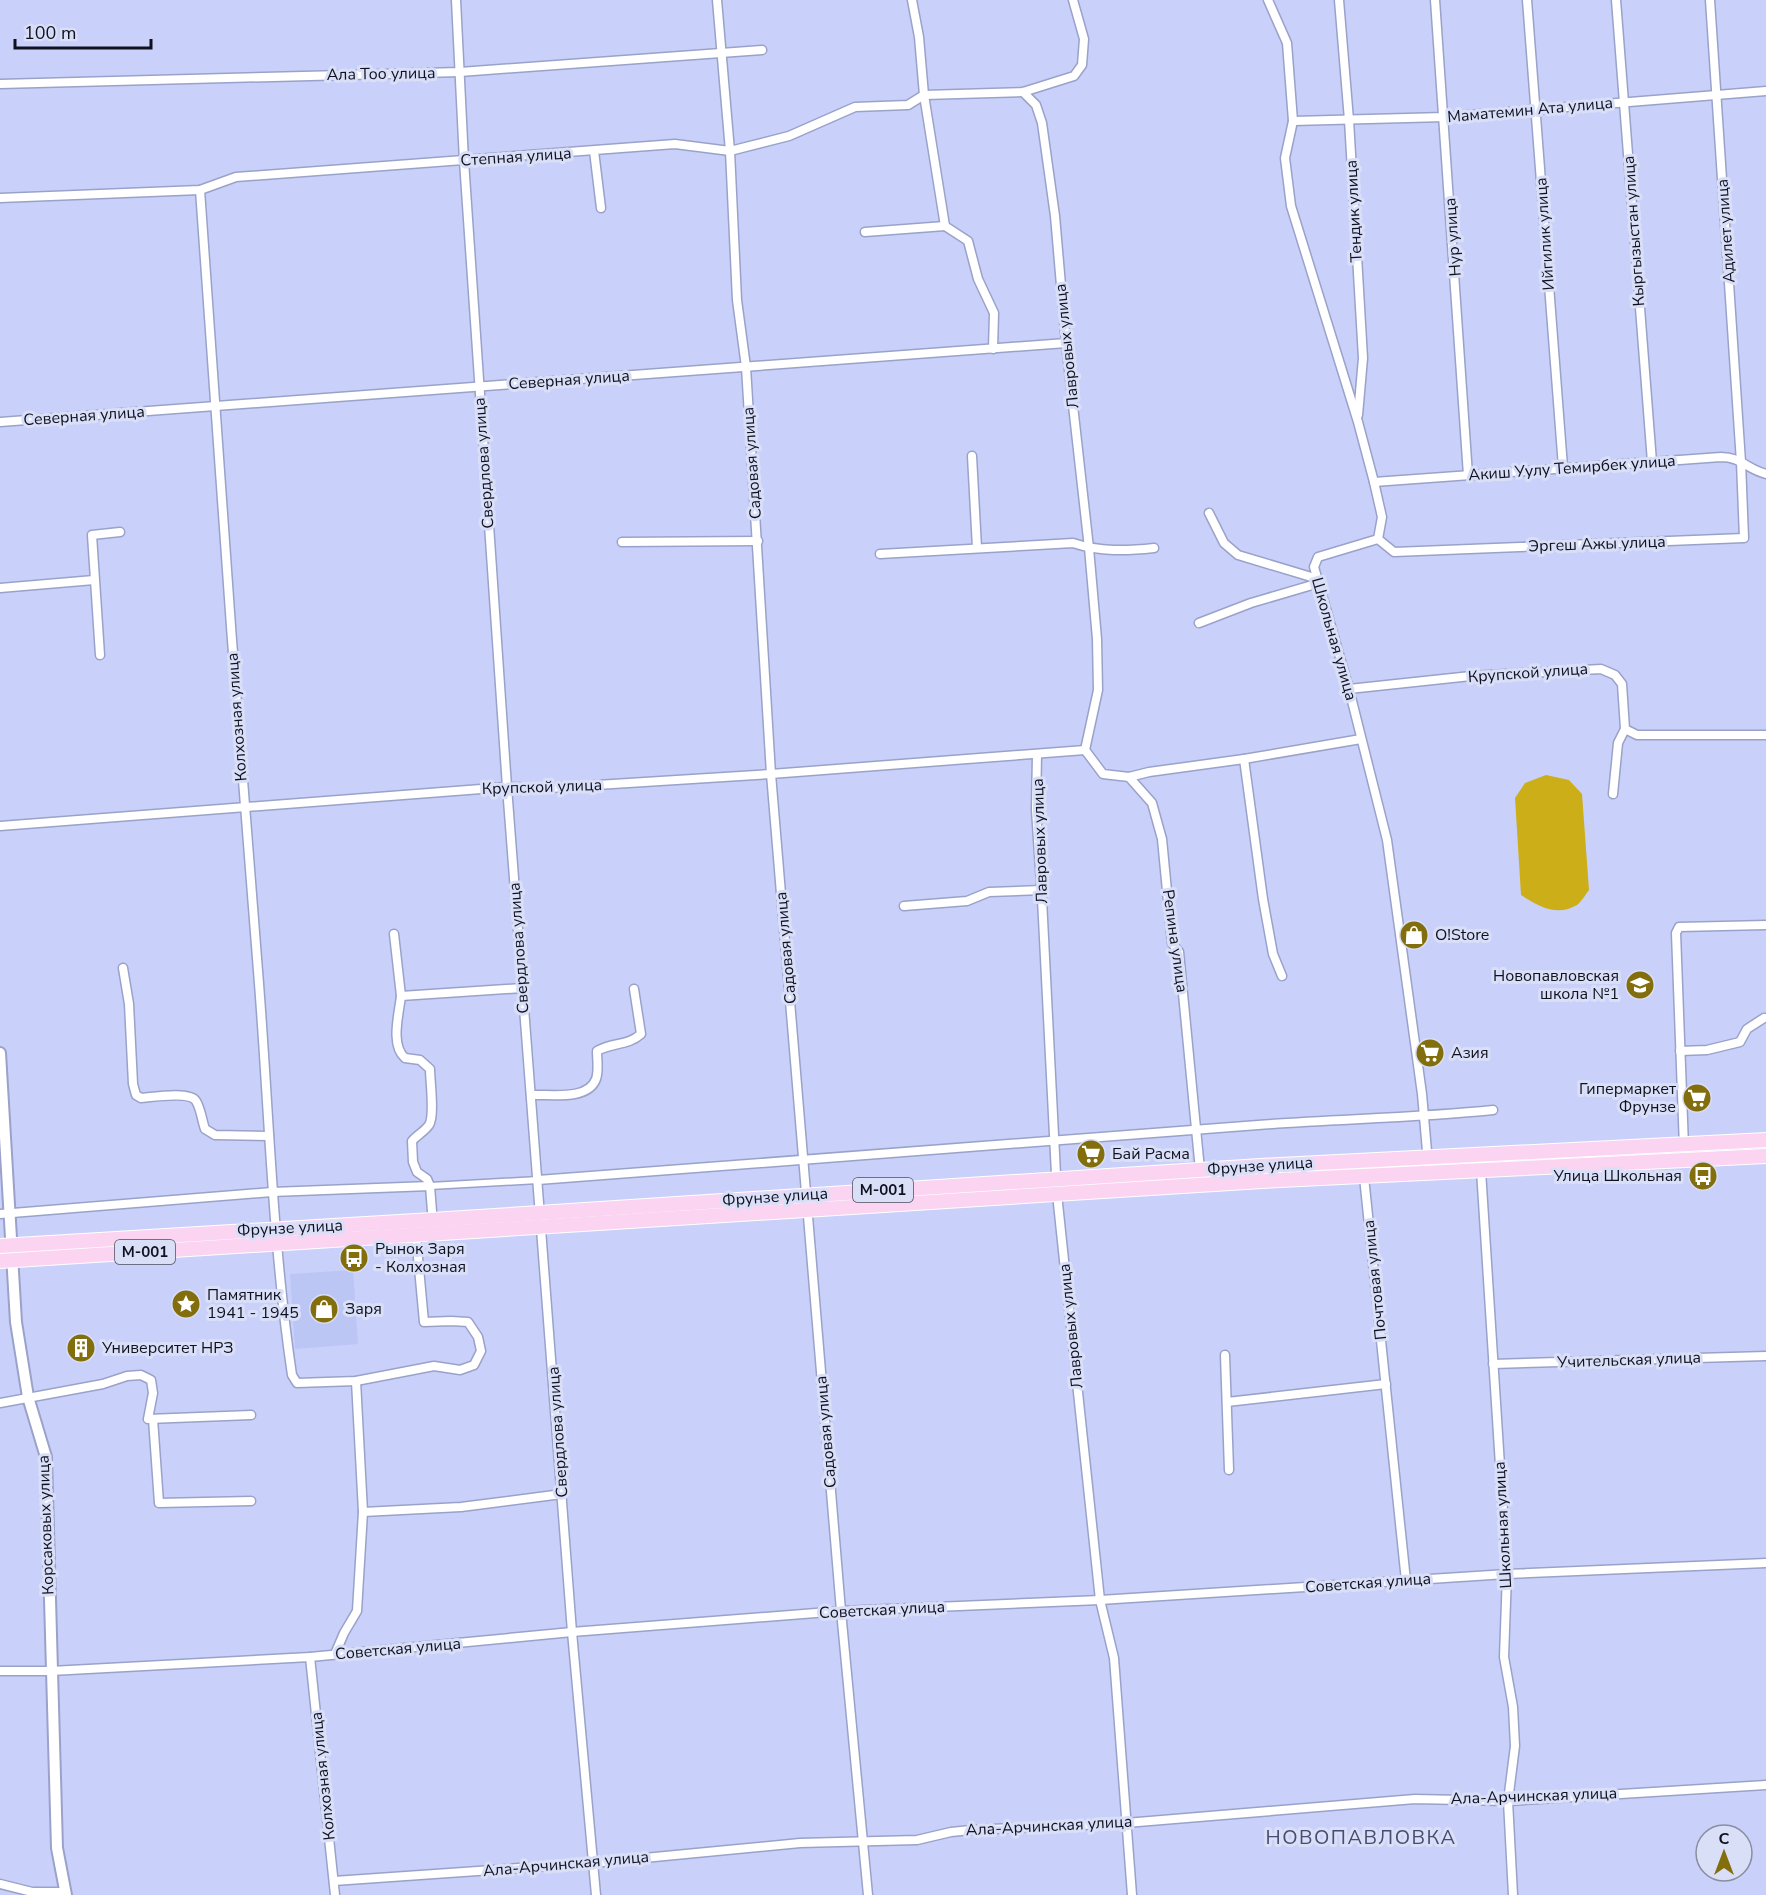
<svg xmlns="http://www.w3.org/2000/svg" width="1766" height="1895" font-family="'Nunito Sans',sans-serif">
  <style>
    .built { fill: #bcc6f5 }
    .green { fill: #ccae19 }
    .lines { fill: none; stroke-linecap: round; stroke-linejoin: round }
    .pedestrian-casing { stroke: #9aa2c9; stroke-width: 9 }
    .minor-casing { stroke: #9aa2c9; stroke-width: 11 }
    .tertiary-casing { stroke: #9aa2c9; stroke-width: 14 }
    .primary-casing { stroke: #fff; stroke-width: 16 }
    .pedestrian { stroke: #fff; stroke-width: 6 }
    .minor { stroke: #fff; stroke-width: 8 }
    .tertiary { stroke: #fff; stroke-width: 10 }
    .primary { stroke: #fbd4f1; stroke-width: 14 }
    .labels { text-anchor: middle; dominant-baseline: central; stroke-width: 6; stroke-linejoin: round; paint-order: stroke }
    .shield { fill: #dadff8; stroke: #4c4f60; stroke-width: 1.5 }
    .shield-label { font-size: 15px; font-weight: bold; fill: #0f111f }
    .street-label { font-size: 16px; fill: #0f111f; stroke: #dadff8 }
    .poi-label { font-size: 16px; fill: #0f111f; stroke: #dadff8; text-anchor: start }
    .quarter-label { font-size: 20px; letter-spacing: 1.5px; fill: #474d70; stroke: #dadff8 }
  </style>
  <rect width="100%" height="100%" fill="#c9d1fa"/>
  <polygon class="built" points="353,1270 358,1344 295,1349 290,1274"/>
  <path class="green" d="M1546 775 1569 780 1582 794 1589 890C1586 894 1581 902 1577 905 1557 917 1538 906 1521 895L1515 798 1525 783Z"/>
  <g class="lines">
    <g class="pedestrian-casing">
      <polyline id="pedestrian" points="430,1186 538,1180"/>
    </g>
    <g class="minor-casing">
      <g id="minor">
        <polyline points="456,0 464,161 507,787 572,1632 596,1895"/>
        <polyline points="717,0 730,151 737,300 746,367 771,774 841,1611 868,1895"/>
        <polyline points="912,0 919,37 924,95 945,226 968,241 978,279 994,313 993,349"/>
        <polyline points="1268,0 1287,43 1293,121 1285,158 1291,206 1358,422 1374,482 1382,517 1378,539 1318,557 1314,567 1349,689 1387,840 1422,1094 1429,1174"/>
        <polyline points="1339,0 1349,120 1363,358 1358,415"/>
        <polyline points="1435,0 1468,475"/>
        <polyline points="1527,0 1563,467"/>
        <polyline points="1616,0 1652,462"/>
        <polyline points="0,84 460,72 762,50"/>
        <polyline points="1023,92 1036,105 1042,123 1055,216 1066,343 1089,548 1097,639 1098,690 1085,750"/>
        <polyline points="1293,121 1445,117 1766,91"/>
        <polyline points="594,151 601,208"/>
        <path d="M200 190C217 450 237 711 258 971 269 1106 272 1241 292 1375L297 1383 356 1381 434 1366 460 1370 474 1365 481 1351 478 1337 468 1322 451 1321 424 1322 416 1236"/>
        <polyline points="0,198 200,190 236,177 675,144 730,151 789,136 855,107 908,105 924,95 1023,92 1074,76 1082,65 1084,39 1073,0"/>
        <polyline points="865,232 945,226"/>
        <polyline points="0,422 1066,343"/>
        <polyline points="972,456 977,548"/>
        <path d="M1374 482 1721 457C1741 457 1747 469 1766 474"/>
        <polyline points="1209,513 1224,543 1238,555 1318,579"/>
        <polyline points="1378,539 1394,552 1744,538 1741,462 1710,0"/>
        <polyline points="622,542 758,541"/>
        <path d="M880 554 1073 543C1100 552 1127 551 1154 548"/>
        <polyline points="0,588 94,580"/>
        <polyline points="1199,623 1251,603 1319,583"/>
        <polyline points="100,655 92,535 120,532"/>
        <polyline points="1349,689 1471,676 1601,669 1615,675 1622,684 1625,729 1637,735 1766,735"/>
        <polyline points="1085,750 1103,774 1129,777 1152,803 1162,839 1172,943 1179,952 1200,1170"/>
        <polyline points="1037,754 1036,810 1042,899 1057,1194 1100,1600 1114,1658 1132,1895"/>
        <polyline points="1244,759 1263,899 1273,954 1282,976"/>
        <polyline points="1129,777 1149,772 1244,759 1361,739"/>
        <polyline points="1613,794 1618,743 1625,729"/>
        <polyline points="0,826 507,787 549,788 771,774 1085,750"/>
        <polyline points="904,906 967,901 989,892 1042,890"/>
        <polyline points="394,934 401,996 522,988"/>
        <path d="M123 968 129 1004 133 1084 136 1095 141 1098C153 1097 190 1091 196 1101 201 1109 202 1121 205 1129L215 1135 269 1136"/>
        <path d="M401 996C399 1014 390 1045 405 1058L420 1060 430 1069C430 1081 435 1116 429 1125 424 1132 417 1135 412 1141L413 1162 417 1172 427 1179 430 1186 433 1224"/>
        <polyline points="1680,1051 1707,1050 1740,1042 1747,1029 1764,1018"/>
        <path d="M531 1095C550 1094 588 1101 596 1079 599 1071 597 1059 597 1051 613 1042 628 1046 641 1034L634 989"/>
        <polyline points="1684,1147 1676,933 1679,927 1766,925"/>
        <polyline points="1480,1155 1507,1574 1504,1657 1513,1707 1515,1746 1508,1801 1513,1895"/>
        <polyline points="1364,1177 1406,1581"/>
        <path d="M538 1180C778 1162 1018 1144 1258 1125 1336 1119 1415 1118 1493 1110"/>
        <polyline points="0,1214 272,1192 430,1186"/>
        <polyline points="1225,1355 1229,1470"/>
        <polyline points="1493,1364 1766,1356"/>
        <polyline points="1227,1402 1386,1384"/>
        <polyline points="0,1403 103,1384 127,1376 141,1375 151,1380 153,1393 148,1419 251,1415"/>
        <polyline points="153,1419 159,1503 251,1501"/>
        <polyline points="363,1512 461,1507 562,1494"/>
        <polyline points="335,1654 344,1633 357,1611 363,1512 356,1381"/>
        <polyline points="310,1657 335,1895"/>
        <polyline points="0,1671 51,1671 310,1657 572,1632 841,1611 1100,1600 1507,1574 1766,1563"/>
        <polyline points="334,1881 592,1863 800,1843 917,1840 951,1832 971,1830 1126,1823 1415,1799 1508,1801 1766,1785"/>
        <polyline points="0,1884 32,1892 66,1892"/>
      </g>
    </g>
    <g class="tertiary-casing">
      <polyline id="tertiary" points="0,1053 16,1322 28,1397 46,1457 57,1848 66,1895"/>
    </g>
    <g class="primary-casing">
      <g id="primary">
        <polyline points="0,1246 432,1220 1260,1166 1766,1140"/>
        <polyline points="0,1261 1262,1181 1766,1156"/>
      </g>
    </g>
    <use href="#pedestrian" class="pedestrian"/>
    <use href="#minor" class="minor"/>
    <use href="#tertiary" class="tertiary"/>
    <use href="#primary" class="primary"/>
  </g>
  <defs>
    <g id="shop-disc" transform="scale(1.5)"><circle r="9.5" fill="#826e0c" stroke="#dadff8"/><path d="M-5-2.5h2.3a2.7 3.5 0 0 1 5.4 0H5L5.5 6h-11ZM-1.5-2.5h3a1.5 2.3 0 0 0-3 0Z" fill="#fff"/></g>
    <g id="school-disc" transform="scale(1.5)"><circle r="9.5" fill="#826e0c" stroke="#dadff8"/><path d="M0-5L7-2L0 1L-7-2ZM-4 1L0 2.5L4 1V4Q0 6-4 4Z" fill="#fff"/></g>
    <g id="supermarket-disc" transform="scale(1.5)"><circle r="9.5" fill="#826e0c" stroke="#dadff8"/><path d="M-6-5.5h2.5l.6 2H6L4.5 2H-2.5L-4.4-4H-6ZM-1.5 3.2a1.3 1.3 0 1 0 .1 0ZM3 3.2a1.3 1.3 0 1 0 .1 0Z" fill="#fff"/></g>
    <g id="bus-disc" transform="scale(1.5)"><circle r="9.5" fill="#826e0c" stroke="#dadff8"/><path d="M-5-6H5V4H4V6H2V4H-2V6H-4V4H-5ZM-3.5-4V0h7V-4ZM-3.5 1.2v1.5H-2V1.2ZM2 1.2v1.5H3.5V1.2Z" fill="#fff"/></g>
    <g id="sight-disc" transform="scale(1.5)"><circle r="9.5" fill="#826e0c" stroke="#dadff8"/><path d="M0-6L1.8-2.2L6-1.7L2.9 1.2L3.7 5.4L0 3.3L-3.7 5.4L-2.9 1.2L-6-1.7L-1.8-2.2Z" fill="#fff"/></g>
    <g id="building-disc" transform="scale(1.5)"><circle r="9.5" fill="#826e0c" stroke="#dadff8"/><path d="M-4-6H4V6H1V3H-1V6H-4ZM-2.5-4.3h1.7v1.8h-1.7ZM.8-4.3h1.7v1.8H.8ZM-2.5-1h1.7V.8h-1.7ZM.8-1h1.7V.8H.8Z" fill="#fff"/></g>
  </defs>
  <g fill-rule="evenodd">
    <use href="#shop-disc" x="1414" y="935"/>
    <use href="#school-disc" x="1640" y="985"/>
    <use href="#supermarket-disc" x="1430" y="1053"/>
    <use href="#supermarket-disc" x="1697" y="1098"/>
    <use href="#supermarket-disc" x="1091" y="1154"/>
    <use href="#bus-disc" x="1703" y="1176"/>
    <use href="#bus-disc" x="354" y="1258"/>
    <use href="#sight-disc" x="186" y="1304"/>
    <use href="#shop-disc" x="324" y="1309"/>
    <use href="#building-disc" x="81" y="1348"/>
  </g>
  <g class="labels">
    <g class="shield">
      <rect x="853" y="1178" width="60" height="24" rx="4.5"/>
      <rect x="115" y="1240" width="60" height="24" rx="4.5"/>
    </g>
    <g class="shield-label">
      <text x="883" y="1190">M-001</text>
      <text x="145" y="1252">M-001</text>
    </g>
    <g class="street-label">
      <text transform="translate(381 74) rotate(-1)">Ала Тоо улица</text>
      <text transform="translate(1530 110) rotate(-5)">Маматемин Ата улица</text>
      <text transform="translate(516 157) rotate(-4)">Степная улица</text>
      <text transform="translate(1354 211) rotate(-93)">Тендик улица</text>
      <text transform="translate(1634 231) rotate(-94)">Кыргызыстан улица</text>
      <text transform="translate(1726 231) rotate(-94)">Адилет улица</text>
      <text transform="translate(1545 234) rotate(-94)">Ийгилик улица</text>
      <text transform="translate(1453 237) rotate(-94)">Нур улица</text>
      <text transform="translate(1067 346) rotate(-96)">Лавровых улица</text>
      <text transform="translate(569 380) rotate(-4)">Северная улица</text>
      <text transform="translate(84 416) rotate(-4)">Северная улица</text>
      <text transform="translate(484 463) rotate(-94)">Свердлова улица</text>
      <text transform="translate(752 463) rotate(-94)">Садовая улица</text>
      <text transform="translate(1572 468) rotate(-4)">Акиш Уулу Темирбек улица</text>
      <text transform="translate(1597 544) rotate(-2)">Эргеш Ажы улица</text>
      <text transform="translate(1334 639) rotate(74)">Школьная улица</text>
      <text transform="translate(1528 673) rotate(-4)">Крупской улица</text>
      <text transform="translate(237 717) rotate(-94)">Колхозная улица</text>
      <text transform="translate(542 787) rotate(-2)">Крупской улица</text>
      <text transform="translate(1040 841) rotate(-92)">Лавровых улица</text>
      <text transform="translate(1175 941) rotate(82)">Репина улица</text>
      <text transform="translate(519 948) rotate(-94)">Свердлова улица</text>
      <text transform="translate(786 948) rotate(-95)">Садовая улица</text>
      <text transform="translate(1260 1166) rotate(-4)">Фрунзе улица</text>
      <text transform="translate(775 1197) rotate(-4)">Фрунзе улица</text>
      <text transform="translate(290 1228) rotate(-3)">Фрунзе улица</text>
      <text transform="translate(1375 1280) rotate(-96)">Почтовая улица</text>
      <text transform="translate(1071 1326) rotate(-96)">Лавровых улица</text>
      <text transform="translate(1629 1360) rotate(-2)">Учительская улица</text>
      <text transform="translate(558 1432) rotate(-94)">Свердлова улица</text>
      <text transform="translate(826 1432) rotate(-95)">Садовая улица</text>
      <text transform="translate(46 1525) rotate(-92)">Корсаковых улица</text>
      <text transform="translate(1503 1525) rotate(-93)">Школьная улица</text>
      <text transform="translate(1368 1583) rotate(-4)">Советская улица</text>
      <text transform="translate(882 1610) rotate(-3)">Советская улица</text>
      <text transform="translate(398 1649) rotate(-5)">Советская улица</text>
      <text transform="translate(323 1776) rotate(-96)">Колхозная улица</text>
      <text transform="translate(1534 1796) rotate(-2)">Ала-Арчинская улица</text>
      <text transform="translate(1049 1826) rotate(-3)">Ала-Арчинская улица</text>
      <text transform="translate(566 1864) rotate(-5)">Ала-Арчинская улица</text>
    </g>
    <g class="poi-label">
      <text x="1435" y="935">O!Store</text>
      <text x="1619" y="976" text-anchor="end">Новопавловская<tspan x="1619" dy="18">школа №1</tspan></text>
      <text x="1451" y="1053">Азия</text>
      <text x="1676" y="1089" text-anchor="end">Гипермаркет<tspan x="1676" dy="18">Фрунзе</tspan></text>
      <text x="1112" y="1154">Бай Расма</text>
      <text x="1682" y="1176" text-anchor="end">Улица Школьная</text>
      <text x="375" y="1249">Рынок Заря<tspan x="375" dy="18">- Колхозная</tspan></text>
      <text x="207" y="1295">Памятник<tspan x="207" dy="18">1941 - 1945</tspan></text>
      <text x="345" y="1309">Заря</text>
      <text x="102" y="1348">Университет НРЗ</text>
    </g>
    <g class="quarter-label">
      <text x="1361" y="1837">НОВОПАВЛОВКА</text>
    </g>
  </g>
  <g transform="translate(1724 1853)"><circle r="28" fill="#dadff8" stroke="#898da1" stroke-width="1.5"/>
  <path d="M0-4.5L10 22L0 15L-10 22Z" fill="#826e0c"/>
  <text y="-9" font-size="16" font-weight="bold" text-anchor="middle" fill="#0f111f">С</text>
  </g>
  <path d="M15 39v9h136v-9" fill="none" stroke="#0f111f" stroke-width="3"/>
  <text x="24" y="39" font-size="18" fill="#0f111f" stroke="#dadff8" stroke-width="4.5" paint-order="stroke">100 m</text>
</svg>
